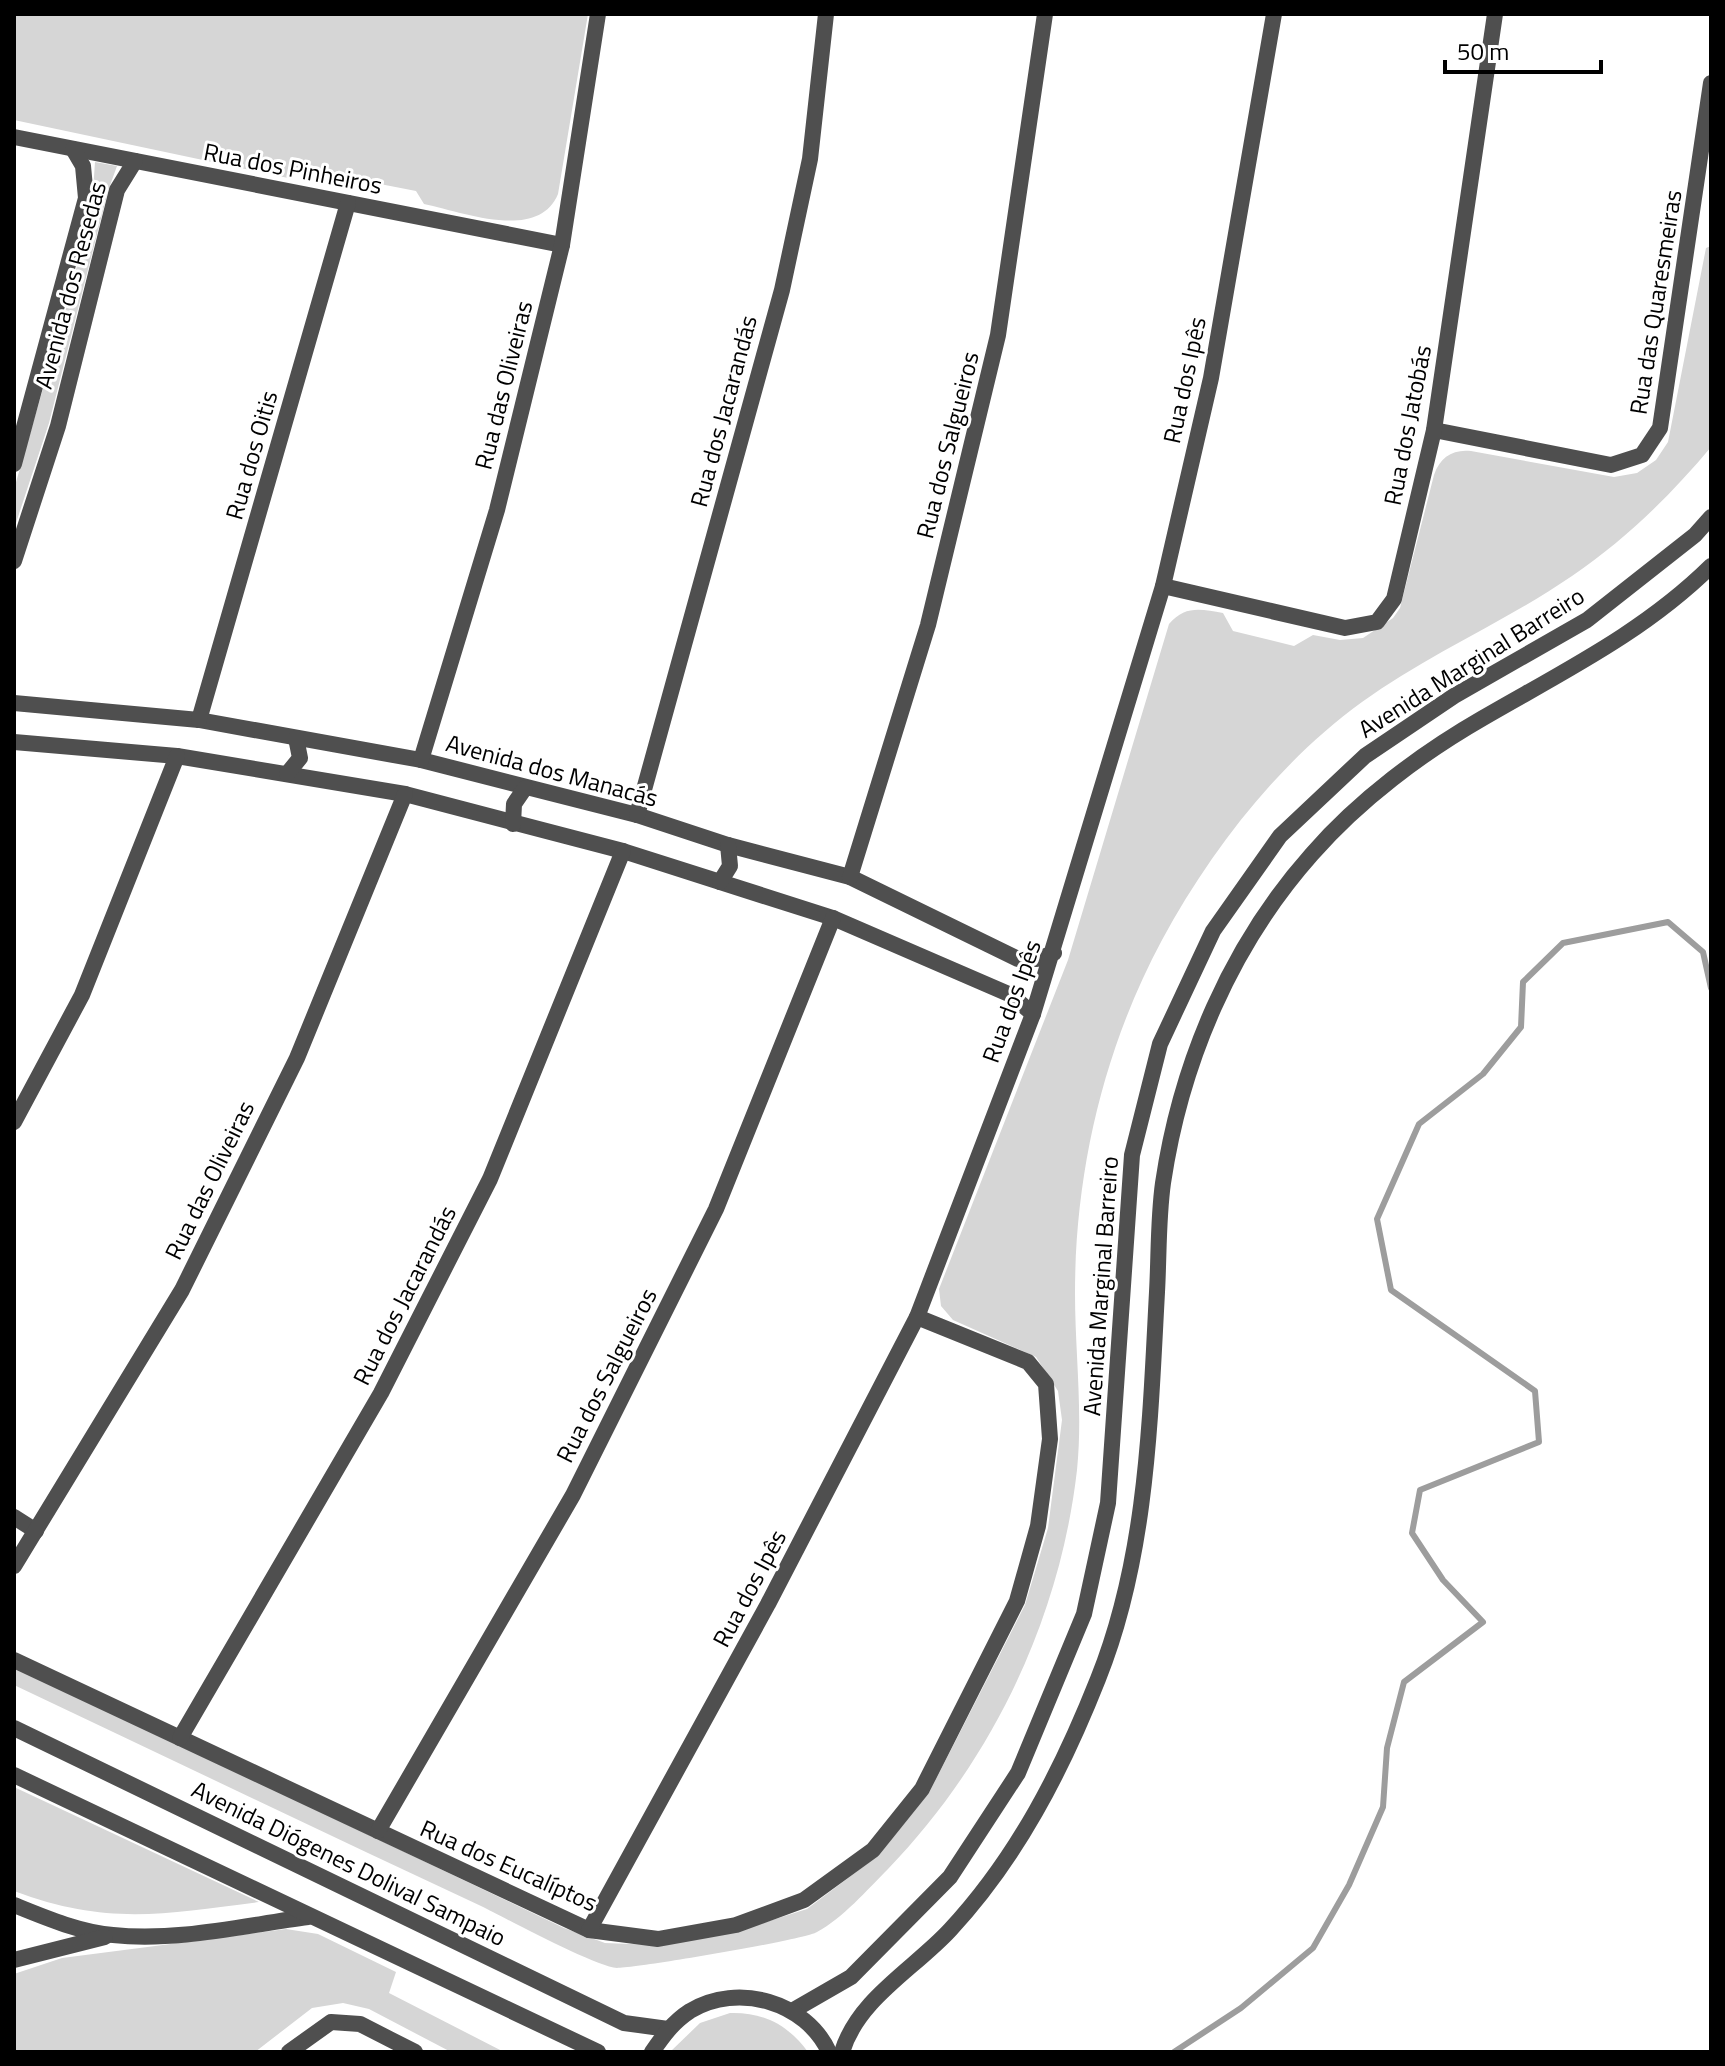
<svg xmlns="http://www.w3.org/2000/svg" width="1725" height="2066" font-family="'Titillium Web',sans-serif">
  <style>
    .green { fill: #d6d6d6 }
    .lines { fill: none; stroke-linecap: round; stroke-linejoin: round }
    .stream { stroke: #9d9d9d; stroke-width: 6 }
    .minor { stroke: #4f4f4f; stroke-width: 16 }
    .tertiary { stroke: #4f4f4f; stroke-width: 16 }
    .labels { text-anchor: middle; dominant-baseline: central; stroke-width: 6; stroke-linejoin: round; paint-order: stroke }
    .street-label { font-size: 24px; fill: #000; stroke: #fff }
  </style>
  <rect width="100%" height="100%" fill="#fff"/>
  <g class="green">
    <path d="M14 14H588L558 194C538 242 463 212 424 204L416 191 303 169 288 178 14 120Z"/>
    <polygon points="95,162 117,166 108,191 49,423 14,529 14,489 68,302 92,205"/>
    <path d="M1711 246V447C1670 496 1625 540 1572 576 1505 622 1428 654 1362 702 1278 763 1211 850 1162 940 1104 1048 1075 1171 1075 1293 1075 1353 1083 1410 1077 1470 1060 1619 992 1761 888 1869 867 1890 843 1918 817 1932 804 1940 637 1968 617 1968 596 1967 507 1919 481 1906 325 1833 170 1759 14 1685V1666L564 1928 605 1943 658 1945 738 1931 807 1909 880 1854 930 1791 1025 1605 1048 1528 1062 1420 1058 1391 1036 1357 953 1320 941 1306 939 1289 1068 960 1169 624C1185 605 1201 609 1223 613L1233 631 1294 646 1313 635 1340 640 1363 638 1393 618 1400 608 1434 475C1440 457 1453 449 1471 451L1614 477 1637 473 1656 460 1668 442 1706 248Z"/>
    <path d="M14 1787 259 1902C164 1914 107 1926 14 1891Z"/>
    <polygon points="286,1929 318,1934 396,1972 389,1993 504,2052 451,2052 369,2009 343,2003 312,2008 255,2052 14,2052 14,1974 62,1958"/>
    <path d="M730 2013C764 2012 788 2025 808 2052H670L700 2023Z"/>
  </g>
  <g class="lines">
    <polyline class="stream" points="1174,2052 1241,2008 1313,1948 1349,1885 1383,1807 1387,1748 1404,1682 1483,1622 1443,1580 1412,1533 1420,1490 1539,1442 1535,1391 1391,1290 1377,1219 1419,1124 1483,1074 1521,1027 1523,982 1563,943 1668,922 1703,952 1711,988"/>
    <g class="minor">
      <polyline points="14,137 562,245"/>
      <polyline points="1434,430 1611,465 1642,455 1660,428 1711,83"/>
      <polyline points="14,464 86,198 83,166 73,149"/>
      <polyline points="14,561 58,426 117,190 135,161"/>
      <polyline points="1163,586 1345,628 1377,622 1394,599 1434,430 1495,14"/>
      <polyline points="14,703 199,720 421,760 637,815 728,845 850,877 1018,959 1037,959 1054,953"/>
      <polyline points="199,720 348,203"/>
      <polyline points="14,742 177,756 405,794 623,851 833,918 1011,995 1033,1014"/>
      <polyline points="421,760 497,510 562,245 598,14"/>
      <polyline points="287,774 300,758 296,738"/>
      <polyline points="637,815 782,290 810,159 826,14"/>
      <polyline points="513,824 514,804 525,788"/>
      <polyline points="850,877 928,625 998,335 1045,14"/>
      <polyline points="720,882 730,866 728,845"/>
      <polyline points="14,1122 82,995 177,756"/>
      <polyline points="14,1517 36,1531"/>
      <polyline points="14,1566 182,1290 297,1058 405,794"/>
      <polyline points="14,1660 589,1930 658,1939 736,1925 804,1900 873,1850 922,1789 1017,1601 1038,1526 1050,1439 1046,1384 1028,1362 917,1317"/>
      <polyline points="180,1738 381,1393 490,1179 623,851"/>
      <polyline points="378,1831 573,1495 716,1209 833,918"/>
      <path d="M14 1905C46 1918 79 1932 113 1935 177 1942 246 1925 308 1917"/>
      <polyline points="589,1930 768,1604 917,1317 1033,1014 1163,586 1211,378 1274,14"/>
      <polyline points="14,1960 105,1937"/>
      <polyline points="289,2052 331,2022 360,2024 415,2052"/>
    </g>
    <g class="tertiary">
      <polyline points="14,1728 624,2023 668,2029"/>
      <polyline points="14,1775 598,2052"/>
      <polyline points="792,2011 851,1977 950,1877 1018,1773 1084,1614 1108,1503 1132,1155 1160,1044 1213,931 1280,836 1365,756 1454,696 1587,620 1695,535 1711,517"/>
      <path d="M652 2052C663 2036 673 2022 690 2011 738 1982 806 2002 829 2052"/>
      <path d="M842 2052C858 1999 914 1969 950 1930 1017 1858 1062 1770 1098 1679 1147 1557 1150 1422 1157 1292 1159 1256 1158 1219 1163 1183 1181 1062 1231 945 1312 854 1359 800 1422 753 1483 718 1564 671 1644 632 1711 566"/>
    </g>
  </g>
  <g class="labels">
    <g class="street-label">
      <text transform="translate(293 168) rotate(11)">Rua dos Pinheiros</text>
      <text transform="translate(70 285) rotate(-75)">Avenida dos Resedas</text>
      <text transform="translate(1655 302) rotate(-81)">Rua das Quaresmeiras</text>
      <text transform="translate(1184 380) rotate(-78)">Rua dos Ipês</text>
      <text transform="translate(503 385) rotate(-76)">Rua das Oliveiras</text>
      <text transform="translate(723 411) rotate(-75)">Rua dos Jacarandás</text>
      <text transform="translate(1407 425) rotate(-79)">Rua dos Jatobás</text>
      <text transform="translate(947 445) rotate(-76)">Rua dos Salgueiros</text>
      <text transform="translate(251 455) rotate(-74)">Rua dos Oitis</text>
      <text transform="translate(1471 662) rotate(-32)">Avenida Marginal Barreiro</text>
      <text transform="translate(552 770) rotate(15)">Avenida dos Manacás</text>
      <text transform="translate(1011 1001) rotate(-70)">Rua dos Ipês</text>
      <text transform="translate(209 1180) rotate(-64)">Rua das Oliveiras</text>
      <text transform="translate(1100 1286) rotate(-86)">Avenida Marginal Barreiro</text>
      <text transform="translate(404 1295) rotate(-63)">Rua dos Jacarandás</text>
      <text transform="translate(606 1375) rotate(-63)">Rua dos Salgueiros</text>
      <text transform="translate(749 1588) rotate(-62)">Rua dos Ipês</text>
      <text transform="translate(349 1863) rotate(26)">Avenida Diógenes Dolival Sampaio</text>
      <text transform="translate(509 1865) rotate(24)">Rua dos Eucalíptos</text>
    </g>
  </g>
  <rect width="1725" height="2066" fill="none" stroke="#000000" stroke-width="32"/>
  <path d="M1445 60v12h156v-12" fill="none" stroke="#000000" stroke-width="4"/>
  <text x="1457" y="60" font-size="24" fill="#000000" stroke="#ffffff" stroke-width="6" paint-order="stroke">50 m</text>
</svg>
